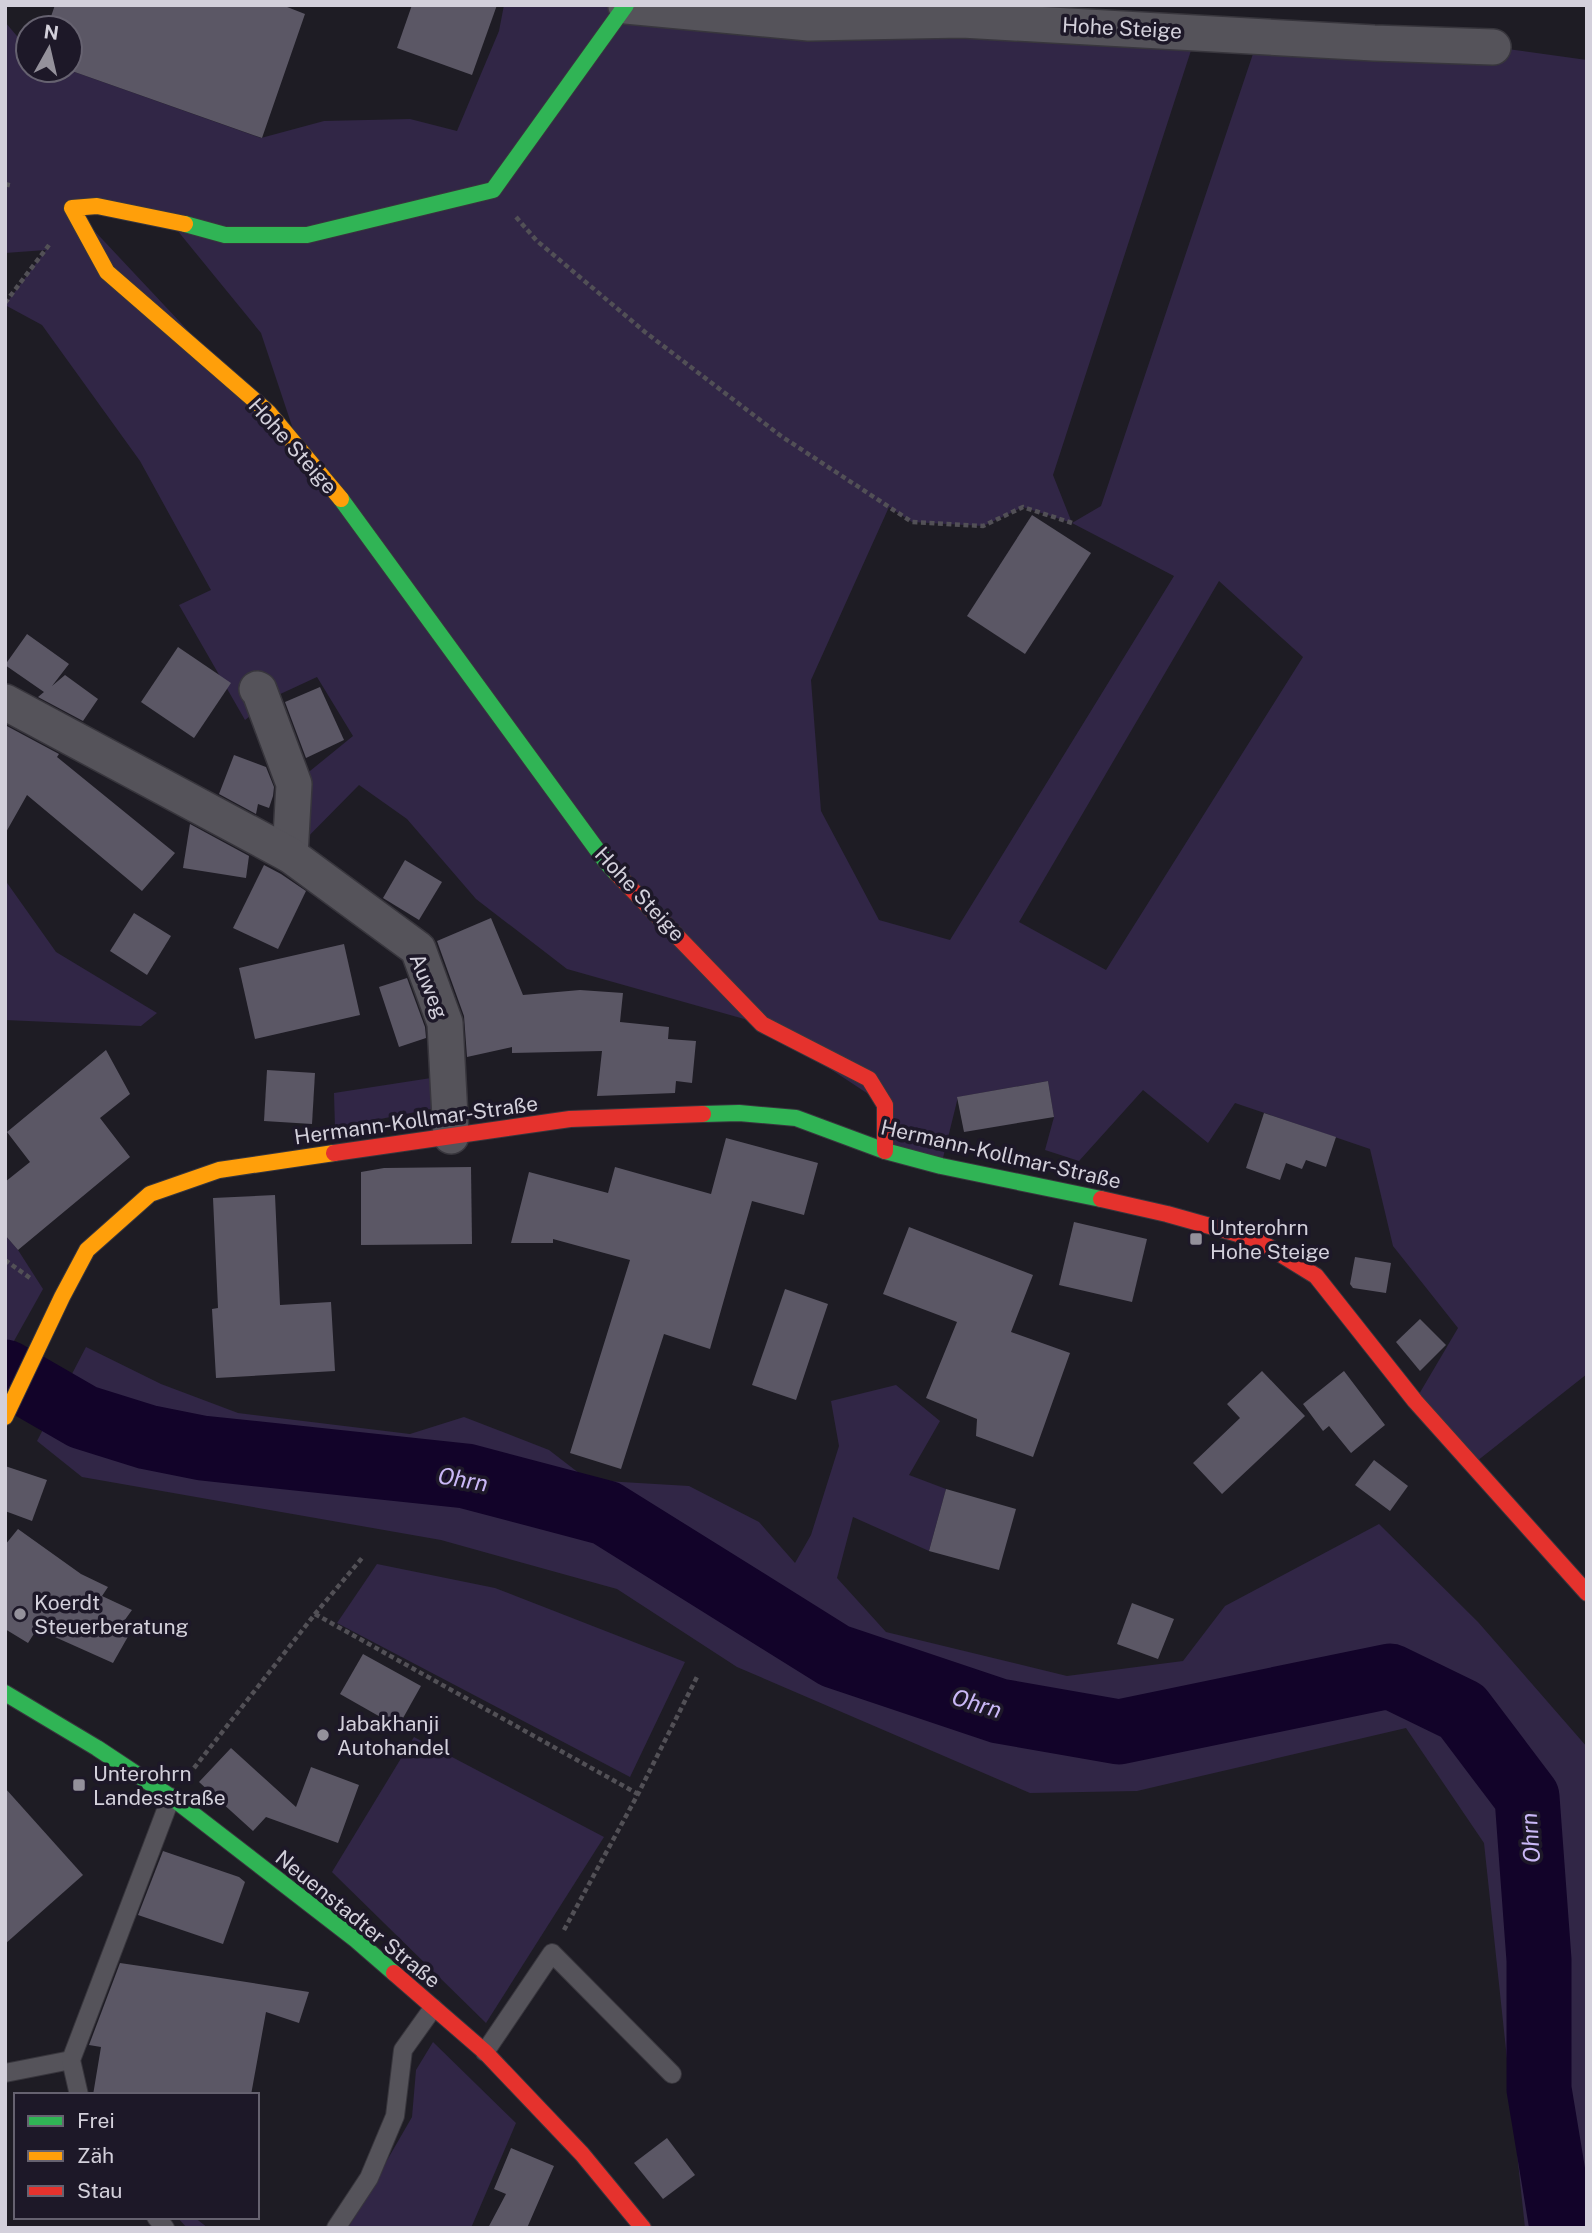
<svg xmlns="http://www.w3.org/2000/svg" width="1592" height="2233" font-family="'Public Sans',sans-serif">
  <style>
    .green { fill: #312646; fill-rule: evenodd }
    .lines { fill: none; stroke-linecap: round; stroke-linejoin: round }
    .river { stroke: #120329; stroke-width: 65 }
    .building { fill: #5b5765 }
    .lane-casing { stroke: #38363d; stroke-width: 20 }
    .street-casing { stroke: #38363d; stroke-width: 38 }
    .fast-casing { stroke: #38363d; stroke-width: 18 }
    .slow-casing { stroke: #38363d; stroke-width: 18 }
    .jam-casing { stroke: #38363d; stroke-width: 18 }
    .path { stroke: #525056; stroke-width: 4.5; stroke-dasharray: 5 3.5; stroke-linecap: butt }
    .lane { stroke: #55535a; stroke-width: 18 }
    .street { stroke: #55535a; stroke-width: 35 }
    .fast { stroke: #30b455; stroke-width: 16 }
    .slow { stroke: #ff9f0a; stroke-width: 16 }
    .jam { stroke: #e5322d; stroke-width: 16 }
    .poi-dot { fill: #94919b; stroke: #1d1828; stroke-width: 2.5 }
    .labels { text-anchor: middle; dominant-baseline: central; stroke-width: 7; stroke-linejoin: round; paint-order: stroke }
    .street-label { font-size: 21px; fill: #d3d0db; stroke: #1d1828 }
    .poi-label { font-size: 21px; fill: #d3d0db; stroke: #1d1828; text-anchor: start }
    .water-label { font-size: 23px; font-style: italic; fill: #cab8f6; stroke: #1d1828 }
  </style>
  <rect width="100%" height="100%" fill="#1e1c24"/>
  <g class="green">
    <path d="M504 5H899L1197 32 1053 475 1072 523 1101 506 1259 36 1493 47 1587 60V1374L1472 1465 1415 1401 1458 1328 1393 1246 1370 1149 1235 1103 1208 1143 1143 1090 1079 1161 1045 1150 1054 1117 1048 1081 958 1097 941 1166 885 1151V1105L762 1024 567 969 476 899 407 819 359 785 290 855 294 784 353 736 317 677 276 696 245 720 179 605 211 590 140 461 42 325 5 305 46 250 5 253V22L28 49V70H69L261 138 324 121 410 119 457 131 499 31ZM73 208 168 219 261 333 300 450ZM889 507 912 522 983 526 1023 507 1072 523 1174 576 950 940 879 920 821 811 811 680ZM1219 581 1303 657 1106 970 1019 922Z"/>
    <polygon points="5,880 56,952 157,1013 141,1026 5,1020"/>
    <polygon points="444,1076 446,1106 335,1128 334,1093"/>
    <polygon points="5,1235 18,1250 43,1289 5,1357"/>
    <polygon points="86,1347 161,1384 238,1413 410,1434 464,1417 549,1450 588,1480 689,1486 759,1522 795,1563 811,1535 839,1446 831,1401 896,1385 940,1421 909,1475 946,1489 929,1551 853,1517 837,1578 886,1632 1067,1676 1183,1661 1225,1606 1379,1524 1478,1622 1587,1747 1587,2228 1525,2228 1484,1843 1406,1728 1137,1791 1030,1793 737,1667 617,1589 441,1540 82,1477 37,1441"/>
    <polygon points="377,1564 495,1588 685,1662 630,1777 337,1623"/>
    <polygon points="414,1737 604,1837 486,2023 332,1872"/>
    <polygon points="433,2042 516,2123 471,2228 348,2228 412,2117 416,2070"/>
    <polygon points="177,2217 194,2217 208,2228 187,2228"/>
  </g>
  <g class="lines">
    <polyline class="river" points="5,1372 83,1417 147,1437 202,1448 466,1476 606,1513 835,1656 999,1711 1119,1732 1390,1676 1462,1711 1527,1797 1539,1960 1539,2089 1562,2228"/>
  </g>
  <g class="building">
    <polygon points="55,5 282,5 305,14 262,138 69,70 70,28 47,28"/>
    <polygon points="412,5 497,5 472,75 397,48"/>
    <polygon points="1032,515 1091,553 1025,654 967,616"/>
    <polygon points="27,634 69,664 52,686 65,675 98,699 83,721 38,697 44,692 5,665"/>
    <polygon points="178,647 231,683 194,738 141,702"/>
    <polygon points="320,687 344,740 306,758 285,702"/>
    <polygon points="5,725 59,754 57,757 175,853 142,891 27,795 5,834"/>
    <polygon points="234,755 266,767 274,787 273,796 269,808 258,804 256,814 219,794"/>
    <polygon points="190,824 249,856 246,878 183,868"/>
    <polygon points="405,860 442,882 419,920 383,898"/>
    <polygon points="264,865 281,874 306,891 278,949 233,928"/>
    <polygon points="134,913 171,936 147,975 110,951"/>
    <polygon points="491,918 523,995 580,990 623,993 620,1022 669,1027 668,1039 696,1041 692,1083 676,1081 675,1093 597,1096 602,1051 512,1053 512,1047 467,1057 464,1016 437,941"/>
    <polygon points="344,944 360,1015 255,1039 239,968"/>
    <polygon points="407,978 425,1027 426,1038 399,1047 379,987"/>
    <polygon points="106,1050 130,1094 100,1118 130,1157 18,1250 5,1235 5,1182 30,1162 7,1132"/>
    <polygon points="267,1070 315,1073 312,1124 264,1121"/>
    <polygon points="1048,1081 1054,1117 964,1132 957,1097"/>
    <polygon points="1264,1113 1336,1137 1326,1167 1306,1160 1302,1169 1286,1163 1280,1180 1246,1168"/>
    <polygon points="726,1138 818,1163 804,1215 752,1201 710,1349 664,1334 621,1469 570,1453 630,1260 553,1239 553,1243 511,1243 529,1172 608,1193 615,1167 711,1194"/>
    <polygon points="471,1167 472,1244 361,1245 361,1172 384,1168"/>
    <polygon points="275,1195 280,1305 331,1302 335,1371 216,1378 212,1309 218,1308 213,1198"/>
    <polygon points="1074,1222 1147,1239 1132,1302 1059,1285"/>
    <polygon points="909,1227 1033,1275 1011,1332 1070,1353 1033,1457 976,1436 977,1419 926,1398 957,1322 883,1294"/>
    <polygon points="1355,1257 1391,1263 1386,1293 1353,1288 1350,1284"/>
    <polygon points="785,1289 828,1304 796,1400 752,1385"/>
    <polygon points="1420,1319 1446,1345 1420,1371 1396,1342"/>
    <polygon points="1262,1371 1305,1416 1222,1494 1193,1463 1240,1418 1227,1404"/>
    <polygon points="1344,1371 1385,1425 1351,1453 1329,1426 1323,1431 1303,1404"/>
    <polygon points="1374,1460 1408,1486 1390,1511 1355,1485"/>
    <polygon points="5,1466 47,1480 32,1521 5,1511"/>
    <polygon points="946,1489 1016,1509 999,1570 929,1551"/>
    <polygon points="18,1529 81,1574 108,1587 102,1596 132,1610 119,1628 130,1633 113,1663 37,1629 28,1643 5,1629 5,1545"/>
    <polygon points="1132,1603 1174,1619 1158,1659 1117,1644"/>
    <polygon points="363,1654 421,1686 398,1727 340,1694"/>
    <polygon points="231,1748 296,1807 311,1767 359,1785 338,1843 266,1817 253,1831 199,1782"/>
    <polygon points="5,1788 83,1875 5,1944"/>
    <polygon points="163,1851 239,1877 245,1882 223,1944 138,1915"/>
    <polygon points="120,1963 208,1976 309,1992 299,2023 266,2012 251,2095 93,2095 101,2047 89,2045"/>
    <polygon points="667,2138 695,2175 663,2199 634,2163"/>
    <polygon points="511,2148 554,2166 527,2228 488,2228 506,2194 494,2189"/>
  </g>
  <g class="lines">
    <g class="lane-casing">
      <g id="lane">
        <polyline points="485,2052 552,1953 672,2074"/>
        <polyline points="5,2073 71,2060"/>
        <polyline points="79,2095 71,2060 171,1797"/>
        <polyline points="156,2217 165,2228"/>
        <polyline points="336,2228 369,2178 395,2116 403,2050 433,2008"/>
      </g>
    </g>
    <g class="street-casing">
      <g id="street">
        <polyline points="626,6 809,23 962,20 1374,43 1493,47"/>
        <polyline points="257,689 259,690 294,784 290,855"/>
        <polyline points="5,702 290,855 418,949 445,1023 451,1136"/>
      </g>
    </g>
    <g class="fast-casing">
      <g id="fast">
        <polyline points="185,224 225,235 307,235 493,190 626,5"/>
        <polyline points="341,499 606,862 617,874"/>
        <polyline points="703,1114 739,1113 796,1118 885,1151 941,1166 1101,1199"/>
        <polyline points="5,1693 97,1748 171,1797 356,1940 394,1973"/>
      </g>
    </g>
    <g class="slow-casing">
      <g id="slow">
        <polyline points="185,224 97,206 72,208 107,272 268,412 341,499"/>
        <polyline points="5,1417 62,1297 87,1250 150,1194 219,1170 334,1153"/>
      </g>
    </g>
    <g class="jam-casing">
      <g id="jam">
        <polyline points="617,874 762,1024 869,1079 885,1105 885,1151"/>
        <polyline points="334,1153 570,1119 703,1114"/>
        <polyline points="1101,1199 1167,1214 1256,1239 1316,1276 1415,1401 1587,1593"/>
        <polyline points="394,1973 485,2052 582,2154 643,2228"/>
      </g>
    </g>
    <g class="path">
      <polyline points="5,184 13,186"/>
      <polyline points="516,217 537,241 645,332 781,436 912,522 983,526 1023,507 1072,523"/>
      <polyline points="5,303 49,245"/>
      <polyline points="5,1260 30,1278"/>
      <polyline points="315,1614 638,1794"/>
      <polyline points="194,1768 315,1614 362,1558"/>
      <polyline points="564,1930 638,1794 697,1677"/>
    </g>
    <use href="#lane" class="lane"/>
    <use href="#street" class="street"/>
    <use href="#fast" class="fast"/>
    <use href="#slow" class="slow"/>
    <use href="#jam" class="jam"/>
  </g>
  <g class="poi-dot">
    <rect x="1189" y="1232" width="14" height="14" rx="3.5"/>
    <circle cx="20" cy="1614" r="7"/>
    <circle cx="323" cy="1735" r="7"/>
    <rect x="72" y="1778" width="14" height="14" rx="3.5"/>
  </g>
  <g class="labels">
    <g class="street-label">
      <text transform="translate(1122 28) rotate(3)">Hohe Steige</text>
      <text transform="translate(293 446) rotate(48)">Hohe Steige</text>
      <text transform="translate(640 894) rotate(47)">Hohe Steige</text>
      <text transform="translate(429 986) rotate(68)">Auweg</text>
      <text transform="translate(416 1120) rotate(-8)">Hermann-Kollmar-Straße</text>
      <text transform="translate(1001 1154) rotate(13)">Hermann-Kollmar-Straße</text>
      <text transform="translate(358 1919) rotate(39)">Neuenstadter Straße</text>
    </g>
    <g class="poi-label">
      <text x="1210" y="1227">Unterohrn<tspan x="1210" dy="24">Hohe Steige</tspan></text>
      <text x="34" y="1602">Koerdt<tspan x="34" dy="24">Steuerberatung</tspan></text>
      <text x="337" y="1723">Jabakhanji<tspan x="337" dy="24">Autohandel</tspan></text>
      <text x="93" y="1773">Unterohrn<tspan x="93" dy="24">Landesstraße</tspan></text>
    </g>
    <g class="water-label">
      <text transform="translate(463 1479) rotate(10)">Ohrn</text>
      <text transform="translate(977 1703) rotate(17)">Ohrn</text>
      <text transform="translate(1530 1838) rotate(-94)">Ohrn</text>
    </g>
  </g>
  <rect width="1592" height="2233" fill="none" stroke="#d3d0db" stroke-width="14"/>
  <rect x="14" y="2093" width="245" height="126" fill="#1d1828" stroke="#666270" stroke-width="2"/>
  <rect x="28" y="2116" width="35" height="10" fill="#30b455" stroke="#666270" stroke-width="2"/>
  <text x="77" y="2128" font-size="21" fill="#d3d0db">Frei</text>
  <rect x="28" y="2151" width="35" height="10" fill="#ff9f0a" stroke="#666270" stroke-width="2"/>
  <text x="77" y="2163" font-size="21" fill="#d3d0db">Zäh</text>
  <rect x="28" y="2186" width="35" height="10" fill="#e5322d" stroke="#666270" stroke-width="2"/>
  <text x="77" y="2198" font-size="21" fill="#d3d0db">Stau</text>
  <g transform="translate(49 49) rotate(8)"><circle r="33" fill="#1d1828" stroke="#666270" stroke-width="2"/>
  <path d="M0-5L12 26L0 18L-12 26Z" fill="#94919b"/>
  <text y="-10" font-size="19" font-weight="bold" text-anchor="middle" fill="#d3d0db">N</text>
  </g>
</svg>
